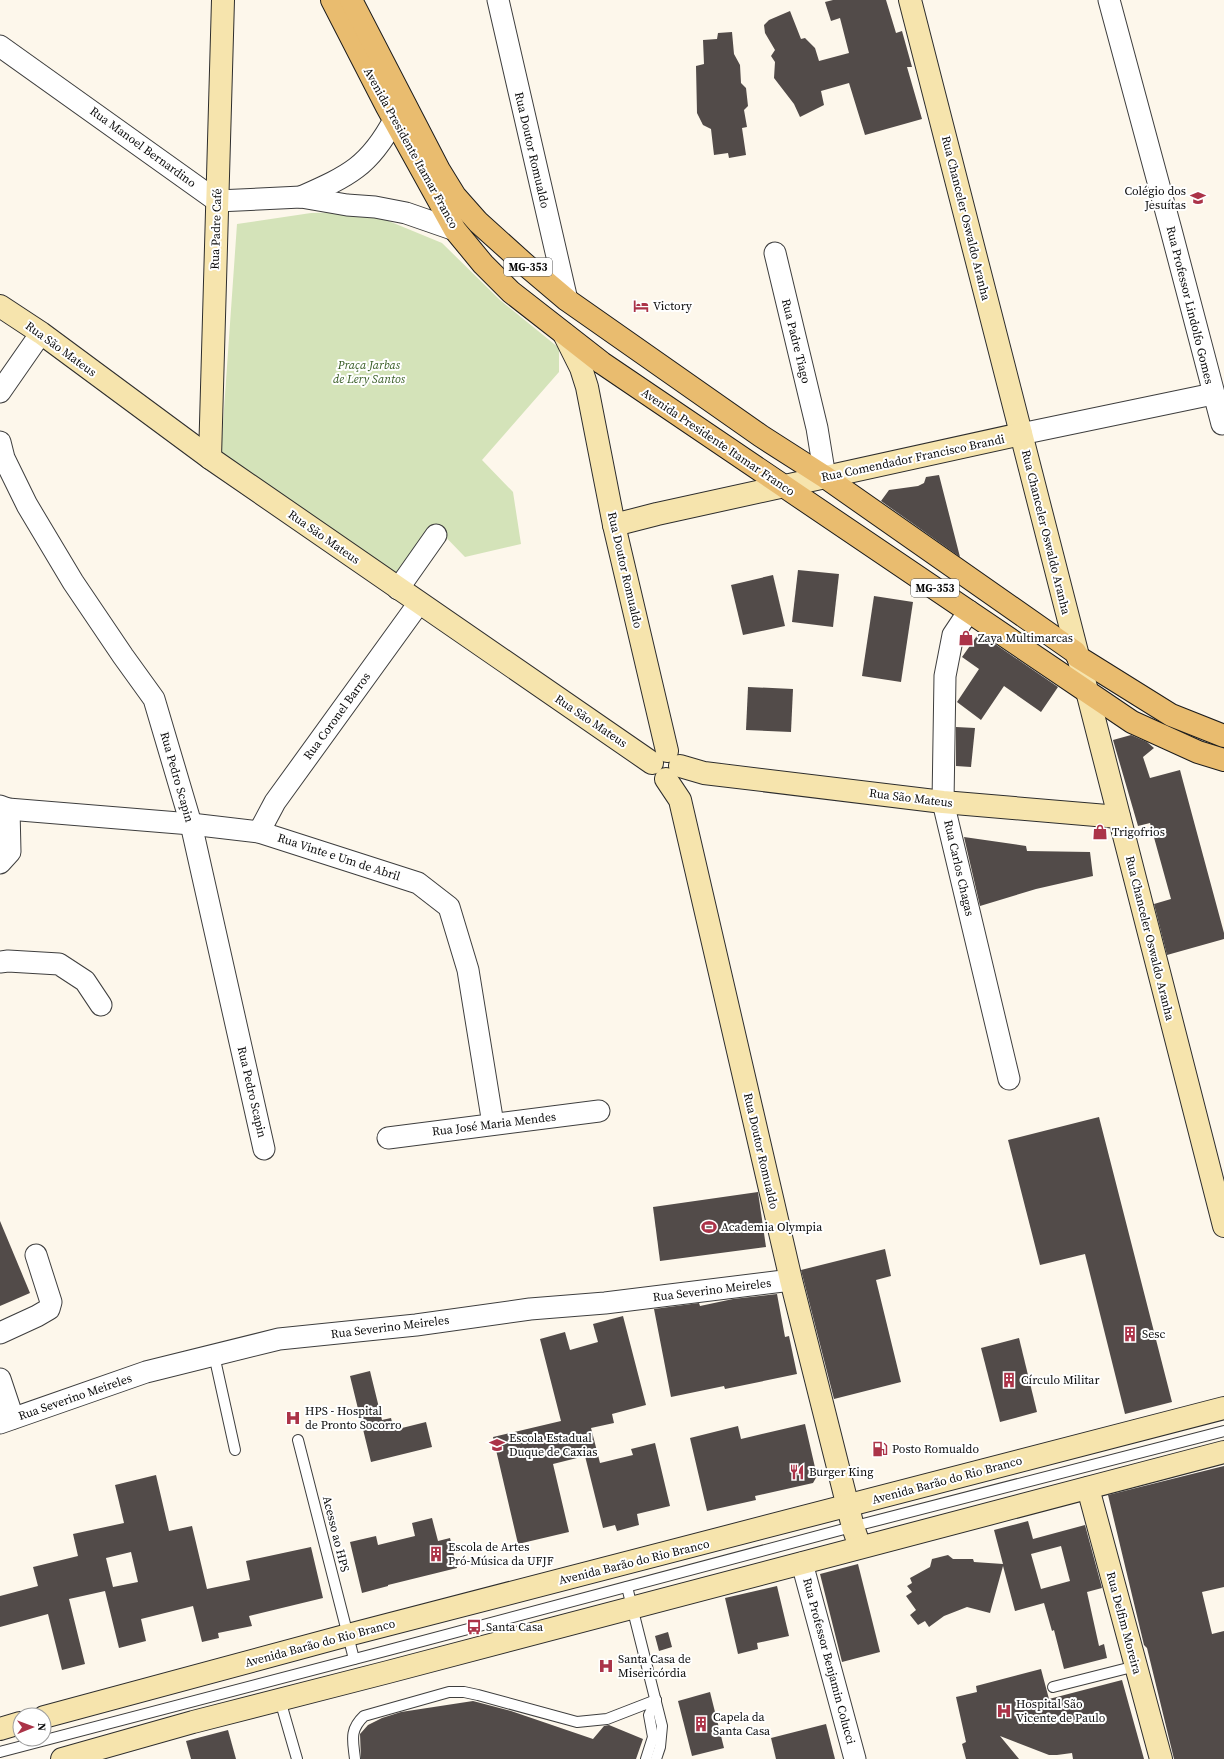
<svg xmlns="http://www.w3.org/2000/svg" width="1224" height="1759" font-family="'Source Serif 4',serif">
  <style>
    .green { fill: #d4e3b9 }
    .building { fill: #524b49; fill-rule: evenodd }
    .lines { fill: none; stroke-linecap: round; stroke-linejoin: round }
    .lane-casing { stroke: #3e3e3e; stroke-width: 12 }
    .street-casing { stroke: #3e3e3e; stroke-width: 23 }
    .secondary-casing { stroke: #2d2d2d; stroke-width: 24 }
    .primary-casing { stroke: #1c1c1c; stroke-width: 24 }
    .lane { stroke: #fff; stroke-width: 10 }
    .street { stroke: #fff; stroke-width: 21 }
    .secondary { stroke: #f6e4ad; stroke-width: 22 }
    .primary { stroke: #e9bc6f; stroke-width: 22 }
    .labels { text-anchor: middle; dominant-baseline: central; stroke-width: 4; stroke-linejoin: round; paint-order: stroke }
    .shield { fill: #fff; stroke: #545454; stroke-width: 1 }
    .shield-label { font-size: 11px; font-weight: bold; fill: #0b0b0b }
    .street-label { font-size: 12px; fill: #0b0b0b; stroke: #fff }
    .poi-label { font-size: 12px; fill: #0b0b0b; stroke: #fff; text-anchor: start }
    .park-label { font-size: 12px; font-style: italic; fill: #365b23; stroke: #fff }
  </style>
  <rect width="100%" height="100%" fill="#fdf7eb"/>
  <polygon class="green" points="348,212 374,215 442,243 500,300 559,348 559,372 482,460 513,492 521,544 465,557 434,525 393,577 221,452 237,224 311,213"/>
  <g class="building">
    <polygon points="833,0 886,0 896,33 902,31 912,67 907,67 922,119 865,135 849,83 821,91 824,105 800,117 794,104 774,78 775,62 771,56 775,50 765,33 764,25 769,20 790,11 801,39 805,38 815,48 819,61 849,53 840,18 831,21 825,2"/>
    <polygon points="732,32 734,54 740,65 741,83 746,88 748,106 744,110 747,127 742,128 746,155 729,158 728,153 714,155 711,129 703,125 697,113 696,66 704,64 703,40 717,39 718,33"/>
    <polygon points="939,475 960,557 881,501 889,490 918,486 924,483 926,477"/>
    <polygon points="798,570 839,574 833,627 792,622"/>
    <polygon points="773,575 785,626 743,635 731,585"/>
    <polygon points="874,596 913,602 901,682 862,676"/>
    <polygon points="979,633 1058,687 1041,712 1004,686 981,720 957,702 979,669 962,657"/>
    <polygon points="748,687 793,689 791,732 746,730"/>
    <polygon points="956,727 975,728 971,767 956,766"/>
    <polygon points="1131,735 1147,742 1154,748 1143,757 1150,778 1180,770 1224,933 1224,939 1167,955 1154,904 1171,899 1150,823 1138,826 1113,740"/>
    <polygon points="964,837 1026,846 1027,851 1090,852 1093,876 1036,889 980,906"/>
    <polygon points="1099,1117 1172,1402 1125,1414 1085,1254 1040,1265 1008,1140"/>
    <polygon points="758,1192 766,1247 660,1261 653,1207"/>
    <polygon points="0,1221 30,1293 0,1306"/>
    <polygon points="885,1249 891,1276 876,1280 901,1382 834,1399 801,1270"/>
    <polygon points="777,1294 785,1337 789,1336 797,1374 725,1389 724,1386 671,1397 654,1309 699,1303 700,1306 733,1299"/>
    <polygon points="623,1316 646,1405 612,1414 614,1423 591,1428 600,1463 633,1455 631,1449 655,1443 670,1506 637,1514 639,1525 617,1531 615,1525 603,1528 585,1456 553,1464 569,1532 518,1544 493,1437 561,1421 540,1339 565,1332 570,1350 598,1342 593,1324"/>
    <polygon points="1019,1338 1037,1412 1000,1422 981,1348"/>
    <polygon points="370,1371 382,1420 391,1418 394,1430 426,1422 432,1447 371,1462 350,1376"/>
    <polygon points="805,1424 817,1476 813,1483 755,1496 756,1500 707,1511 690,1438 738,1426 741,1439"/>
    <polygon points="1224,1466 1224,1587 1202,1592 1212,1634 1224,1631 1224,1759 1174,1759 1147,1648 1144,1645 1108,1495"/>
    <path d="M156 1475 169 1531 192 1526 207 1589 250 1580 246 1561 311 1547 323 1598 249 1616 252 1626 218 1633 219 1638 202 1642 193 1606 141 1619 146 1641 119 1648 105 1591 69 1599 85 1664 62 1670 48 1614 0 1627V1596L38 1586 33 1567 78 1556 73 1534 124 1523 115 1485ZM131 1552 138 1582 113 1587 106 1558Z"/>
    <polygon points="432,1518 438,1541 450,1538 457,1568 388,1585 388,1586 362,1593 350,1542 376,1536 378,1545 415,1536 412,1523"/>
    <path d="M1028 1521 1033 1539 1085 1525 1102 1588 1087 1592 1099 1646 1104 1644 1107 1658 1064 1669 1054 1630 1052 1631 1044 1603 1015 1611 1003 1566 990 1613 967 1607 944 1616 929 1627 925 1621 918 1625 910 1615 916 1610 906 1596 912 1592 907 1586 912 1583 910 1578 930 1567 932 1559 948 1555 953 1559H973L974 1562 1003 1564 994 1530ZM1061 1546 1070 1581 1041 1589 1031 1554Z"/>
    <polygon points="858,1564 880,1652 842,1662 820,1574"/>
    <polygon points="777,1586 789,1636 757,1643 758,1649 738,1654 725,1598"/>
    <polygon points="668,1632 672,1647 659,1651 655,1636"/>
    <polygon points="1041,1669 1049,1699 1122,1680 1144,1759 1073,1759 1072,1753 1057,1755 1049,1755 1000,1736 1019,1759 966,1759 962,1744 966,1742 956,1697 977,1692 976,1686"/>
    <polygon points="710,1692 724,1748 692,1756 678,1701"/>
    <polygon points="473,1701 511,1711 593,1739 604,1726 609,1725 643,1739 636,1759 361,1759 360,1734 368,1725 382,1718 401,1712"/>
    <polygon points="826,1724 835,1759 776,1759 771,1738"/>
    <polygon points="228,1730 236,1759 191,1759 186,1741"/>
  </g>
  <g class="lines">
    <g class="lane-casing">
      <g id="lane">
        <polyline points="214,1355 235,1450"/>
        <polyline points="298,1440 354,1659"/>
        <polyline points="627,1587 662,1726 660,1747 656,1759"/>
        <polyline points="1053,1687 1136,1666"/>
        <polyline points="280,1700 297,1759"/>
        <polyline points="0,1752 389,1650 863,1524 1224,1431"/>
        <path d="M355 1759C353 1741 349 1730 364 1716L449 1692H464L478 1695 577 1722 607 1719 656 1700"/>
        <polyline points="646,1759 653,1737 649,1715 656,1700"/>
      </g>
    </g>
    <g class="street-casing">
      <g id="street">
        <polyline points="498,0 567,300"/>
        <polyline points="1109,0 1171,230 1222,424"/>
        <polyline points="0,46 217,201 301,197 347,205 375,207 406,213 455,230"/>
        <path d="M301 197C348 176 369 167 394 120"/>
        <polyline points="775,253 817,428 825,477"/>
        <polyline points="0,392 41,333"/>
        <polyline points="1021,434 1213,394"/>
        <polyline points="0,442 4,458 27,505 73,582 123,656 154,699 191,824 264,1149"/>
        <polyline points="398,589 436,535"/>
        <polyline points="969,611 953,635 945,676 943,802 1009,1079"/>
        <polyline points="0,806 8,809 191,824 259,832 418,883 449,907 468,970 493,1124"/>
        <polyline points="259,832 275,802 419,603"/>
        <polyline points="0,863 10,852 9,809"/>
        <polyline points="0,962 8,961 59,964 85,981 101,1005"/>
        <polyline points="388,1138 599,1111"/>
        <polyline points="0,1333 37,1316 49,1309 51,1302 36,1255"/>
        <polyline points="0,1379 13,1418"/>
        <polyline points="0,1423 146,1372 279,1339 416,1325 530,1309 605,1303 791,1280"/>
        <polyline points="802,1563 855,1759"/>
      </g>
    </g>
    <g class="secondary-casing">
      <g id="secondary">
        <polyline points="910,0 1224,1226"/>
        <polyline points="0,306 41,333 210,458 652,763"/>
        <polyline points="564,334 581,368 587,387 614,525 667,751"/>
        <polyline points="210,458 223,0"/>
        <polyline points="614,525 657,514 1021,434"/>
        <polyline points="680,766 704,773 943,802 1119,817"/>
        <polyline points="666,779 680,800 791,1280 853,1527 860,1547"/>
        <polyline points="1088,1488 1161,1759"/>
        <polyline points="44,1717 348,1635 1224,1408"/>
        <polyline points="0,1729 20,1723"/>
        <polyline points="62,1759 193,1722 388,1672 1224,1452"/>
      </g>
    </g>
    <g class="primary-casing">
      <g id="primary">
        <polyline points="332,0 387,107 455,230 483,264 511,292 602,363 1132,722 1198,752 1224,760"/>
        <polyline points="351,0 439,170 455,196 478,222 528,267 567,300 761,436 825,477 1075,652 1078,657 1171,715 1224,736"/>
      </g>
    </g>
    <use href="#lane" class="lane"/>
    <use href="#street" class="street"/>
    <use href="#secondary" class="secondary"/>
    <use href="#primary" class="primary"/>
  </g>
  <defs>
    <g id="school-bare" transform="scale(1.2)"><path d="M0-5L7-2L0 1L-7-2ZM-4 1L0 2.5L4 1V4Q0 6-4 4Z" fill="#ab3348" stroke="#fff" stroke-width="2.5" paint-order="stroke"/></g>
    <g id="hotel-bare" transform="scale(1.2)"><path d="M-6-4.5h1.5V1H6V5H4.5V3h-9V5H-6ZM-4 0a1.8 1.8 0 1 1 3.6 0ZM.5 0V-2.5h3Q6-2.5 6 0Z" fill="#ab3348" stroke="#fff" stroke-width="2.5" paint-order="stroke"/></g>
    <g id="shop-bare" transform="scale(1.2)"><path d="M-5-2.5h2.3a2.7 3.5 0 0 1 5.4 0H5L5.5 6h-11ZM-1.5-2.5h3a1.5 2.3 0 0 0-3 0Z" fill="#ab3348" stroke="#fff" stroke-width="2.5" paint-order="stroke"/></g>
    <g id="stadium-bare" transform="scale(1.2)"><path d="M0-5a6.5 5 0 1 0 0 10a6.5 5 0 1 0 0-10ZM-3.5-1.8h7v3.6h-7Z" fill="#ab3348" stroke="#fff" stroke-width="2.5" paint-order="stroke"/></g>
    <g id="building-bare" transform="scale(1.2)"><path d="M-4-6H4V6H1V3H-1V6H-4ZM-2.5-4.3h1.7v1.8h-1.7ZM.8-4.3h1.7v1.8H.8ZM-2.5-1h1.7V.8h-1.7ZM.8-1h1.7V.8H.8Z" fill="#ab3348" stroke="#fff" stroke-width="2.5" paint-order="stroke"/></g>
    <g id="hospital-bare" transform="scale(1.2)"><path d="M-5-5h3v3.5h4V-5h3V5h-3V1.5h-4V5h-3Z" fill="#ab3348" stroke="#fff" stroke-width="2.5" paint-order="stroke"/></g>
    <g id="fuel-bare" transform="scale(1.2)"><path d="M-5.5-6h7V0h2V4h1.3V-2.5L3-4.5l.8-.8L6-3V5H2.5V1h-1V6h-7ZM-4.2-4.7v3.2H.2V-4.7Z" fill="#ab3348" stroke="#fff" stroke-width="2.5" paint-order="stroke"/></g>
    <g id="restaurant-bare" transform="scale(1.2)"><path d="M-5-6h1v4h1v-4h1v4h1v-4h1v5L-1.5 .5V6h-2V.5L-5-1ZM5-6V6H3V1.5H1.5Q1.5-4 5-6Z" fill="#ab3348" stroke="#fff" stroke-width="2.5" paint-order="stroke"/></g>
    <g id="bus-bare" transform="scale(1.2)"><path d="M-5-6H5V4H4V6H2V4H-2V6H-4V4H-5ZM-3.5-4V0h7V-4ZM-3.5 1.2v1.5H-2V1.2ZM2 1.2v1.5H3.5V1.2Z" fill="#ab3348" stroke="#fff" stroke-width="2.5" paint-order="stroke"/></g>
  </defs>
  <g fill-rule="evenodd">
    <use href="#school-bare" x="1198" y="198"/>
    <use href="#hotel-bare" x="641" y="306"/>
    <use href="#shop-bare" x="966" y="638"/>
    <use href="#shop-bare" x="1100" y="832"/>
    <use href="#stadium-bare" x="709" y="1227"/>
    <use href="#building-bare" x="1130" y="1334"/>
    <use href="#building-bare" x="1009" y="1380"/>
    <use href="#hospital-bare" x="293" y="1418"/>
    <use href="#school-bare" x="497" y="1445"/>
    <use href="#fuel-bare" x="880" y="1449"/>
    <use href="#restaurant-bare" x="797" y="1472"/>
    <use href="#building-bare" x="436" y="1554"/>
    <use href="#bus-bare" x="474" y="1627"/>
    <use href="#hospital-bare" x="606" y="1666"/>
    <use href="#hospital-bare" x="1004" y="1711"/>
    <use href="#building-bare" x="701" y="1724"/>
  </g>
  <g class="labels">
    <g class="shield">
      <rect x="504" y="258" width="48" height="18" rx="3"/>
      <rect x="911" y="579" width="48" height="18" rx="3"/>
    </g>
    <g class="shield-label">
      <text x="528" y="267">MG-353</text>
      <text x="935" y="588">MG-353</text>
    </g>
    <g class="street-label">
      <text transform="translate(143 147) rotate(36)">Rua Manoel Bernardino</text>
      <text transform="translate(411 148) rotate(61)">Avenida Presidente Itamar Franco</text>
      <text transform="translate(532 150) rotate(77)">Rua Doutor Romualdo</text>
      <text transform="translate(966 218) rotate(76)">Rua Chanceler Oswaldo Aranha</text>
      <text transform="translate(216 229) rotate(-88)">Rua Padre Café</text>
      <text transform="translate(1190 305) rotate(76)">Rua Professor Lindolfo Gomes</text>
      <text transform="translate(796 341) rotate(76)">Rua Padre Tiago</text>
      <text transform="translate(61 349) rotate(36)">Rua São Mateus</text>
      <text transform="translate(718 442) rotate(34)">Avenida Presidente Itamar Franco</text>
      <text transform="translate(913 458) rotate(-12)">Rua Comendador Francisco Brandi</text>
      <text transform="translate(1046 532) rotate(76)">Rua Chanceler Oswaldo Aranha</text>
      <text transform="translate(324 537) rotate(35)">Rua São Mateus</text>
      <text transform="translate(625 570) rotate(77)">Rua Doutor Romualdo</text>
      <text transform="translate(337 716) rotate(-54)">Rua Coronel Barros</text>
      <text transform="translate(591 721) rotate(34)">Rua São Mateus</text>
      <text transform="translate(177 777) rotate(74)">Rua Pedro Scapin</text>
      <text transform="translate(911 798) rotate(7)">Rua São Mateus</text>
      <text transform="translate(339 857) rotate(18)">Rua Vinte e Um de Abril</text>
      <text transform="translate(959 868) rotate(77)">Rua Carlos Chagas</text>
      <text transform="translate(1150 938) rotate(76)">Rua Chanceler Oswaldo Aranha</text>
      <text transform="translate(252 1092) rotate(77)">Rua Pedro Scapin</text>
      <text transform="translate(494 1124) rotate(-7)">Rua José Maria Mendes</text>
      <text transform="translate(761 1151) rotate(77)">Rua Doutor Romualdo</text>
      <text transform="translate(712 1290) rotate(-7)">Rua Severino Meireles</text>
      <text transform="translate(390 1327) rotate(-7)">Rua Severino Meireles</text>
      <text transform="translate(75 1397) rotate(-19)">Rua Severino Meireles</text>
      <text transform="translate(947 1480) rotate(-15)">Avenida Barão do Rio Branco</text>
      <text transform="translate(336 1534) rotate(76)">Acesso ao HPS</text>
      <text transform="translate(634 1562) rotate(-14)">Avenida Barão do Rio Branco</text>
      <text transform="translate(1124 1623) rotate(75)">Rua Delfim Moreira</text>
      <text transform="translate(320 1643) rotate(-15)">Avenida Barão do Rio Branco</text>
      <text transform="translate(829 1661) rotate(75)">Rua Professor Benjamin Colucci</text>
    </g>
    <g class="poi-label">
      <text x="1186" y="191" text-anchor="end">Colégio dos<tspan x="1186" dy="14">Jesuítas</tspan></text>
      <text x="653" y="306">Victory</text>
      <text x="978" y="638">Zaya Multimarcas</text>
      <text x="1112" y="832">Trigofrios</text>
      <text x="721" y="1227">Academia Olympia</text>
      <text x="1142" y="1334">Sesc</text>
      <text x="1021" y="1380">Círculo Militar</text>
      <text x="305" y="1411">HPS - Hospital<tspan x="305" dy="14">de Pronto Socorro</tspan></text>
      <text x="509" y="1438">Escola Estadual<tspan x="509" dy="14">Duque de Caxias</tspan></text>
      <text x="892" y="1449">Posto Romualdo</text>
      <text x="809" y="1472">Burger King</text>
      <text x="448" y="1547">Escola de Artes<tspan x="448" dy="14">Pró-Música da UFJF</tspan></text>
      <text x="486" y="1627">Santa Casa</text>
      <text x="618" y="1659">Santa Casa de<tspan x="618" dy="14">Misericórdia</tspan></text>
      <text x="1016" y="1704">Hospital São<tspan x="1016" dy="14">Vicente de Paulo</tspan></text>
      <text x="713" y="1717">Capela da<tspan x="713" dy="14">Santa Casa</tspan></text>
    </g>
    <g class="park-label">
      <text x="369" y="365">Praça Jarbas<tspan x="369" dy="14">de Lery Santos</tspan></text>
    </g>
  </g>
  <g transform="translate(32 1727) rotate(89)"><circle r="19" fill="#ffffff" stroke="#9d9d9d"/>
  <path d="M0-3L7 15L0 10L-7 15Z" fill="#ab3348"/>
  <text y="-6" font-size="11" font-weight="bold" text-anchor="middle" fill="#0b0b0b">N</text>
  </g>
</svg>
